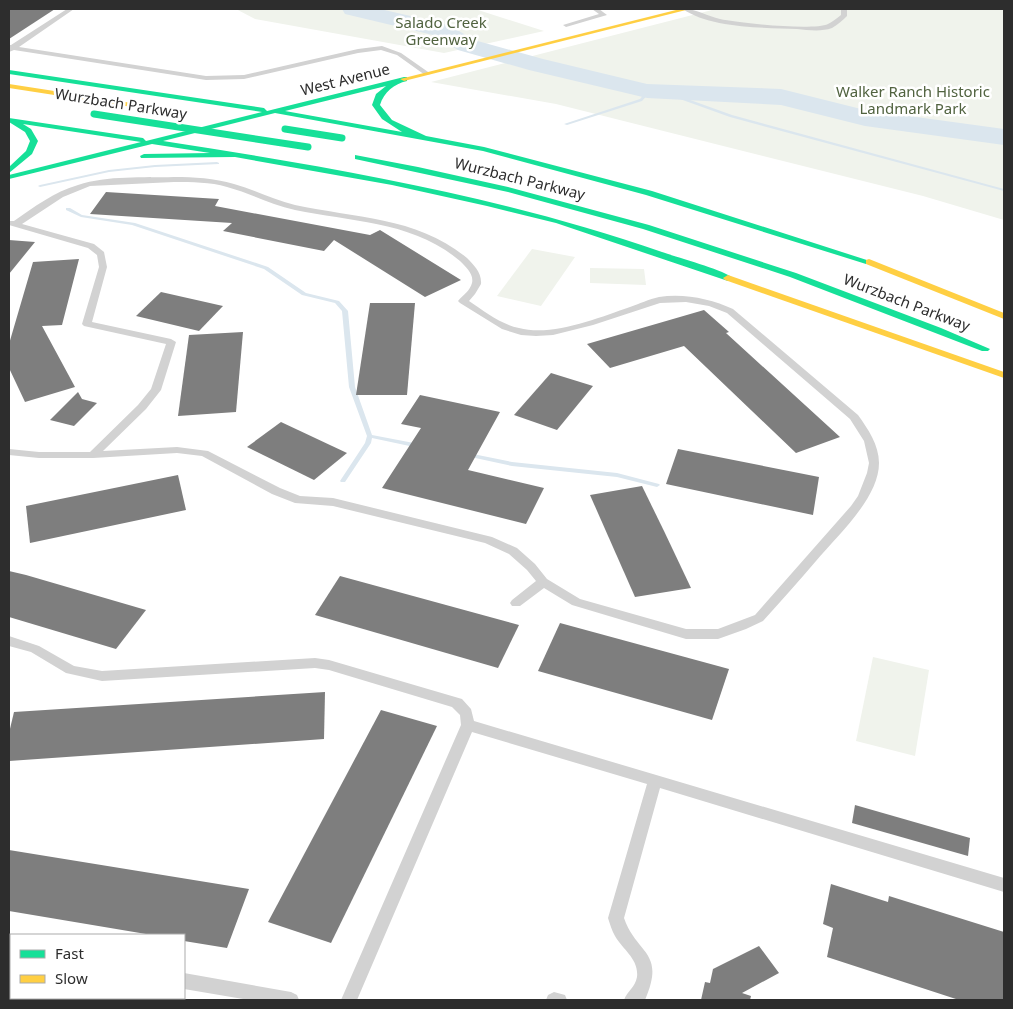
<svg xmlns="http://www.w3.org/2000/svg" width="1013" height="1009" font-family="'Noto Sans',sans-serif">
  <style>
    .green { fill: #f0f3ec }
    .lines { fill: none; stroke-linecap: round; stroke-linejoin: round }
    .stream { fill: #dbe6ee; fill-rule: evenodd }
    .river { fill: #dbe6ee; fill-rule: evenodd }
    .building { fill: #7e7e7e }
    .lane { fill: #d2d2d2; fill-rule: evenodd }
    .fast { fill: #16e098; fill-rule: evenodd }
    .slow { fill: #ffcf43; fill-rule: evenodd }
    .fast-bridge { stroke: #16e098; stroke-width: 7 }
    .labels { text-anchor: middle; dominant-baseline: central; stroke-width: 5; stroke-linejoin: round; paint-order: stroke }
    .far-park-label { font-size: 15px; fill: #516340; stroke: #fff }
    .far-street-label { font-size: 15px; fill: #2d2d2d; stroke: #fff }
  </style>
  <rect width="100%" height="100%" fill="#fff"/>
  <g class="green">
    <polygon points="236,9 475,9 544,31 444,53 255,19"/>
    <polygon points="716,9 1004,9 1004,220 923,196 556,104 431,82"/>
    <polygon points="532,249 575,257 541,306 497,296"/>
    <polygon points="590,268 644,269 646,285 590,283"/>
    <polygon points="873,657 929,670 915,756 856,741"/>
  </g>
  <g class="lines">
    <g class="stream">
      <polygon points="648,90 651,91 642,101 567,125 564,124 640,99"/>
      <polygon points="666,92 668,92 732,115 1004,189 1004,191 730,117 666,94"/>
      <polygon points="217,162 219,163 219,164 155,167 109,172 40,187 38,186 40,185 109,170 155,165"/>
      <polygon points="66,208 70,208 82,215 135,223 268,267 306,293 339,301 348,311 355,387 372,435 419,444 421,445 422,446 421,447 419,448 372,438 371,443 345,482 341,482 340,481 365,443 367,436 349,387 342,311 335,303 302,295 264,269 132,225 81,217 66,210"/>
      <polygon points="468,453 512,462 617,473 659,484 660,485 657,487 617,477 512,466 466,456 465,455 466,454"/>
    </g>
    <polygon class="river" points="342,9 380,9 441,23 449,25 474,40 543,59 647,84 781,89 865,110 1004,129 1004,145 865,126 781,105 647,98 529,70 458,50 433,35 345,14"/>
  </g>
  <g class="building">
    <polygon points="9,9 55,9 9,39"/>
    <polygon points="106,192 219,199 215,206 370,235 380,230 461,280 425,297 334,240 324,251 223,231 232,223 90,214"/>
    <polygon points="9,240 35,242 9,274"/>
    <polygon points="79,259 62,325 42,326 75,387 25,402 9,368 9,344 33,262"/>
    <polygon points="161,292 223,306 199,331 136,316"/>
    <polygon points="370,303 415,303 407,395 356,395"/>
    <polygon points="704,310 729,332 726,333 840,437 796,453 684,346 610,368 587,344"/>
    <polygon points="243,332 236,412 178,416 189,335"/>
    <polygon points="551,373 593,386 557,430 514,415"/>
    <polygon points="78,392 82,399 97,403 74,426 50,420"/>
    <polygon points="420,395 500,412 468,470 544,488 526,524 382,488 421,428 401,424"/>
    <polygon points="281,422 347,453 314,480 247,447"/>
    <polygon points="678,449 819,477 813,515 666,484"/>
    <polygon points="178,475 186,510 30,543 26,506"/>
    <polygon points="642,486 664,531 691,588 635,597 590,495"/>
    <polygon points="9,571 26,575 146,610 116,649 9,617"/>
    <polygon points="340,576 519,625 498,668 315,615"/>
    <polygon points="560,623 729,669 712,720 538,671"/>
    <polygon points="325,692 324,739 9,761 9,733 14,712"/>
    <polygon points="381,710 437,726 331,943 268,922"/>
    <polygon points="855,805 970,838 968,856 852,823"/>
    <polygon points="9,850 249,889 227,948 184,941 184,935 152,935 9,911"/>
    <polygon points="831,884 888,902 889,896 1004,932 1004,1000 959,1000 827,957 833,928 823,924"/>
    <polygon points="759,946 779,973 742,993 751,996 750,1000 701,1000 705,982 710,983 713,969"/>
  </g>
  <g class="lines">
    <g class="lane">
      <polygon points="67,9 74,9 19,47 206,76 244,75 358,49 382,46 401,53 431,74 425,75 397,55 381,50 358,53 244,79 206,80 14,50 9,52 9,45 11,45"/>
      <polygon points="592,9 599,9 607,15 566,27 563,25 599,14"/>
      <path d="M683 9C695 8 707 16 720 19 738 23 813 31 828 24 832 22 837 18 841 15V9H847V16C843 20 837 25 832 28 821 32 808 30 797 29 765 28 709 28 683 9Z"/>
      <path d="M174 177C194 177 214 178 234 184 255 190 274 200 295 205 355 218 418 217 467 258 474 265 482 273 481 284L475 294 469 301C484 311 500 324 519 328 552 337 598 318 630 307 639 304 649 299 659 297 684 293 711 299 733 309L858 415C868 429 879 445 879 463 879 498 838 535 816 561 799 581 781 601 763 621L746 629 718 639H686L572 605 544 588 520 606H512L510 603 512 600 536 581 527 570 509 554 485 543 333 506 295 503 272 494 202 456 177 453 93 458H39L9 455V449L39 452H90L138 405 151 389 166 344 84 326 82 324 99 267 97 255 88 248 9 225V221H14C34 207 54 192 78 185 108 175 143 178 174 177ZM174 182C192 182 210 182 227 187 250 193 271 205 295 210 352 222 413 221 460 261 466 267 474 274 472 283 470 291 463 295 458 301L460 303 502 329 521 335 536 336 553 335 593 325 660 303 686 302 709 306 727 313 850 419 864 441 869 463 867 473 858 496 851 506 755 615 718 629H686L580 599 547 579 535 564 517 548 492 537 333 498 300 496 280 488 208 451 177 447 103 451 146 409 161 390 176 342 171 339 92 322 107 267 104 252 94 244 22 224 63 197 90 186Z"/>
      <path d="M9 636 39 646 74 666 102 671 315 658 329 660 462 699 471 709 474 721 1004 878V892L660 788 624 918C637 955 666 951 645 1000H624C627 991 635 988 637 977 639 959 623 950 615 936 612 931 610 924 608 918L647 784 472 732 357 1000H341L461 725 460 715 452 707 329 670 315 668 102 681 66 673 31 652 9 646Z"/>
      <polygon points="9,942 11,943 11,957 9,956"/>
      <polygon points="184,973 291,992 297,995 299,1000 249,1000 184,989"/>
      <polygon points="554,992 565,995 567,1000 546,1000 548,995"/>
    </g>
    <g class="fast">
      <path d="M9 70 264 108 267 111 404 77H407V81C394 84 384 92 380 105L392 120 426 136 484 147 652 191 873 262 872 264H866L646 195 483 151 275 113 163 141C332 167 500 196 662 252 676 257 724 270 733 278L728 281 725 280 556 223 487 206 392 185 235 157 141 158 140 156 144 154 210 153 152 144 9 179V175L141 142 23 124 31 129 38 141 32 154 9 173V167L26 151 30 141 25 132 9 122V118L143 138 146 141 262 112 9 74ZM386 86 376 94 372 105 382 119 402 132 285 111Z"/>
      <polygon points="355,155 418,167 508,187 649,225 796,273 941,328 990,349 988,351 982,351 790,277 643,229 508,192 355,159"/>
    </g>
    <g class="slow">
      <polygon points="680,9 690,9 404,81 400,79"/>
      <polygon points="9,84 132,103 136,105 132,107 9,88"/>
      <polygon points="869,259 1004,313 1004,319 866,264 866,260"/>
      <polygon points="728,275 1004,372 1004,378 725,280 723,278"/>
    </g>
    <g class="fast-bridge">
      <polyline points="94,114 308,147"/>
      <polyline points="285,129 342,138"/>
    </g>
  </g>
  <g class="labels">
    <g class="far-park-label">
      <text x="441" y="22">Salado Creek<tspan x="441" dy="17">Greenway</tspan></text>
      <text x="913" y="91">Walker Ranch Historic<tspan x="913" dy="17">Landmark Park</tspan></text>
    </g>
    <g class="far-street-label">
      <text transform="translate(345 79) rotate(-14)">West Avenue</text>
      <text transform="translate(121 103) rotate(9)">Wurzbach Parkway</text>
      <text transform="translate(520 178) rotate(14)">Wurzbach Parkway</text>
      <text transform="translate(907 302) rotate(21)">Wurzbach Parkway</text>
    </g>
  </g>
  <rect width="1013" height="1009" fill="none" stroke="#2d2d2d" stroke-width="20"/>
  <rect x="10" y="934" width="175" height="65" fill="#ffffff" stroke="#ababab"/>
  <rect x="20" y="950" width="25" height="8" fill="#16e098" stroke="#ababab"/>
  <text x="55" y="959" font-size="15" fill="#2d2d2d">Fast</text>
  <rect x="20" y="975" width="25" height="8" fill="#ffcf43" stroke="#ababab"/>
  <text x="55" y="984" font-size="15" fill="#2d2d2d">Slow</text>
</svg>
